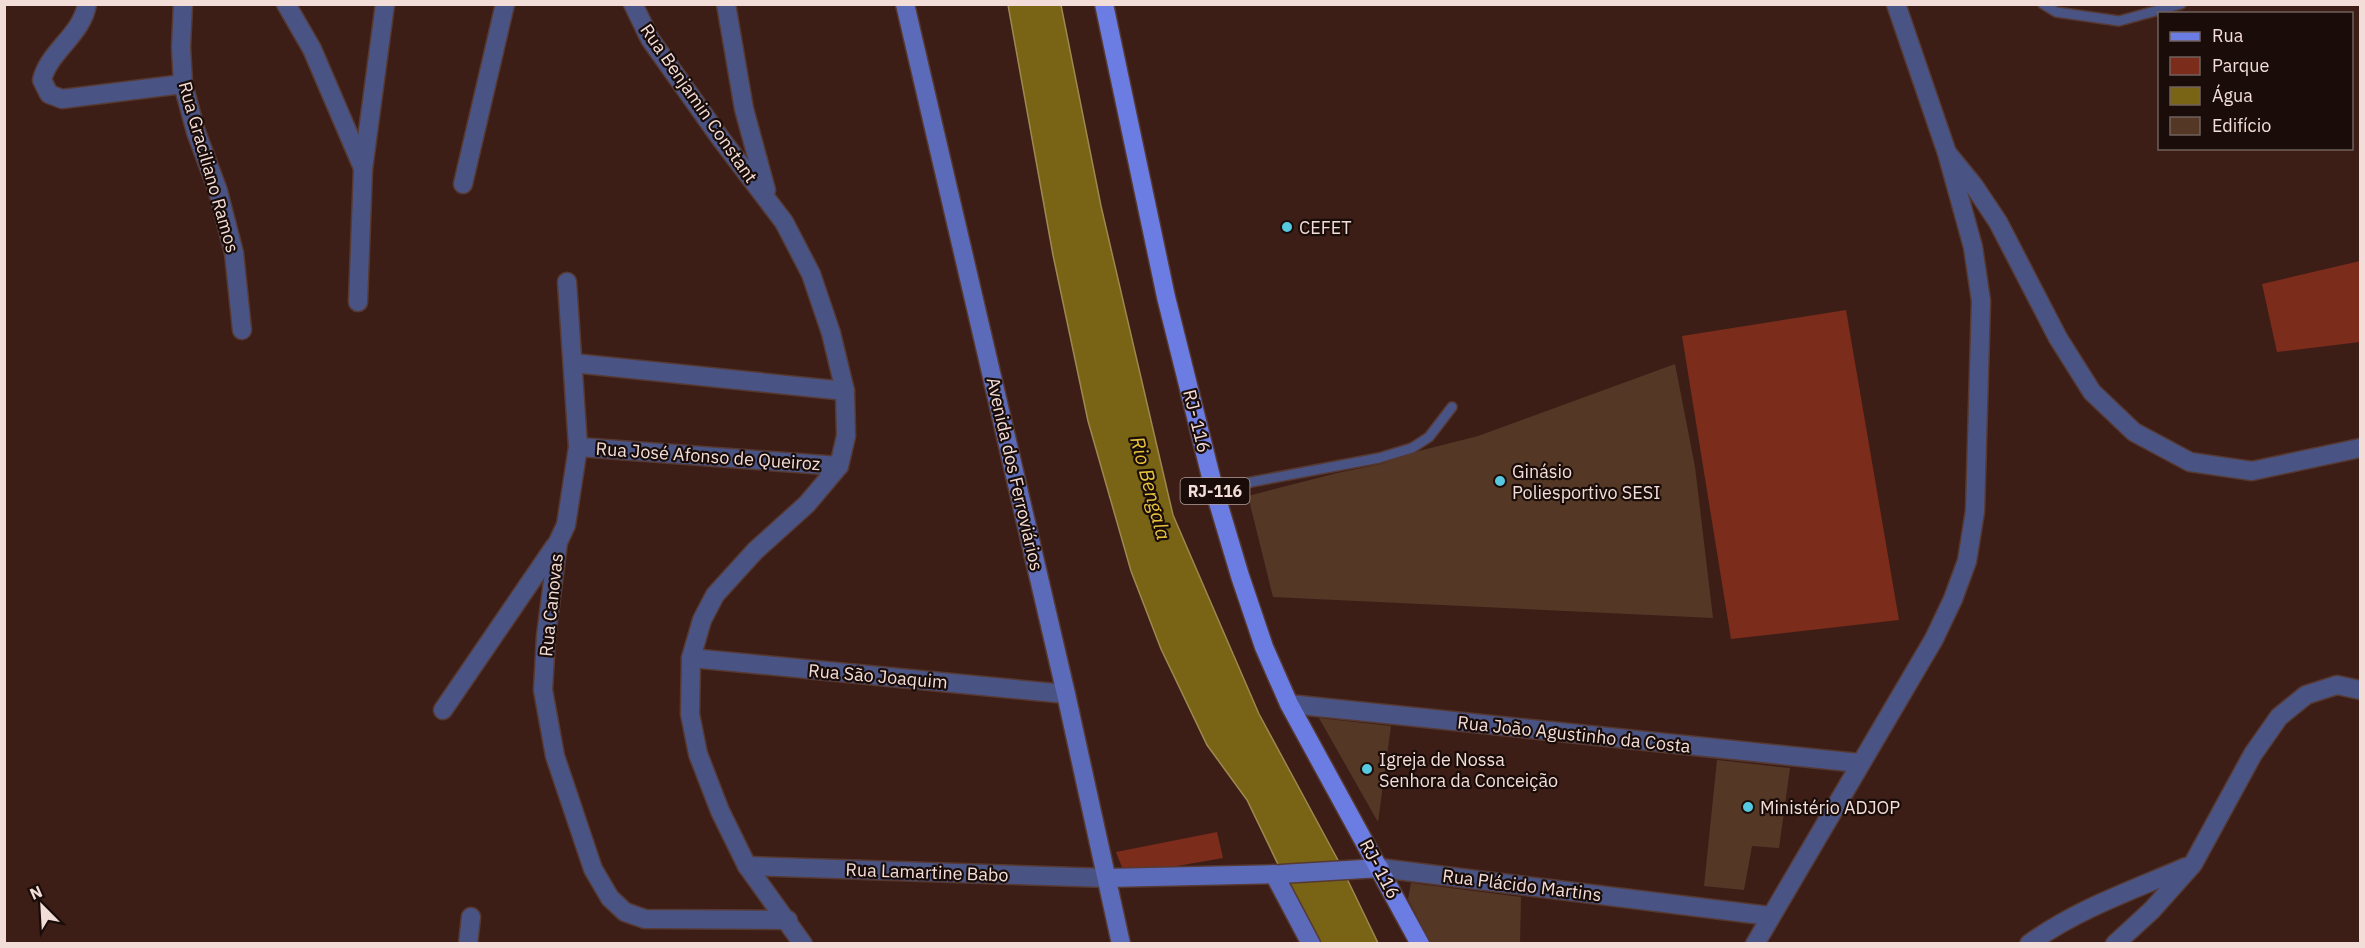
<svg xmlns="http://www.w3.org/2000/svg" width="2365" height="948" font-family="'IBM Plex Sans',sans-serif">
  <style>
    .green { fill: #7b2c1b }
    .water { fill: #786414; stroke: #9d884f; stroke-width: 1.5 }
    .building { fill: #543825 }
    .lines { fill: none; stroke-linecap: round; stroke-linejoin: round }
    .service-casing { stroke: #563932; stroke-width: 12 }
    .minor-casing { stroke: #563932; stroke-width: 21 }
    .tertiary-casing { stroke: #563932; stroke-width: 21 }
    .secondary-casing { stroke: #563932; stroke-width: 21 }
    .primary-casing { stroke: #563932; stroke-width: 21 }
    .service { stroke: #495485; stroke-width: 9 }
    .minor { stroke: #495485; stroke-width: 18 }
    .tertiary { stroke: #495485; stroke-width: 18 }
    .secondary { stroke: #5c6bb9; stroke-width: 18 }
    .primary { stroke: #6b7ce2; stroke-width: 18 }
    .poi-dot { fill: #56c9e1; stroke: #1a0d09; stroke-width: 2 }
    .labels { text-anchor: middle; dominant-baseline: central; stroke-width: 4.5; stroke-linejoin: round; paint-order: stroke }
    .shield { fill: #1a0d09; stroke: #b29f9a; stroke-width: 1.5 }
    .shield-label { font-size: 16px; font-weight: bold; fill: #f3ddd8 }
    .street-label { font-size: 18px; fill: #f3ddd8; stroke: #1a0d09 }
    .poi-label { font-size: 18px; fill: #f3ddd8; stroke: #1a0d09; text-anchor: start }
    .water-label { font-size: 20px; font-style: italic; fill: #e6c33c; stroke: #1a0d09 }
  </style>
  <rect width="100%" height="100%" fill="#3d1e17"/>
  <g class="green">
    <polygon points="2360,261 2360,342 2277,352 2262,284"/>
    <polygon points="1846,310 1899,620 1731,639 1682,336"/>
    <polygon points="1217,832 1223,858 1125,875 1116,852"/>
  </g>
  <polygon class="water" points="1008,5 1061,5 1101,206 1173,515 1259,714 1339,862 1378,943 1316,943 1247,800 1207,745 1161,649 1131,571 1088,421 1053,255"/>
  <g class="building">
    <polygon points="1675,364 1695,467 1713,618 1273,597 1248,496 1337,473 1381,464 1419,451 1478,436"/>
    <polygon points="1319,718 1391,726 1378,822"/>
    <polygon points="1717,760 1790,768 1779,848 1752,846 1744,890 1704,886"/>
    <polygon points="1411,883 1521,897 1520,944 1431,944 1408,899"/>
  </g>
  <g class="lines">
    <g class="service-casing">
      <g id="service">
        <polyline points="2043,4 2056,12 2119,21 2181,4"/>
        <polyline points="1214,489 1379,458 1412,448 1429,437 1452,407"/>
      </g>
    </g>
    <g class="minor-casing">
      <g id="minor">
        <path d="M87 4C82 35 49 51 42 80L49 94 62 99 183 84"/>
        <polyline points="183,4 181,47 183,84 196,132 218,191 234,253 242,330"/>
        <polyline points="286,4 312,49 363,168"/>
        <polyline points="633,4 650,39 721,139 784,222 811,274 831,333 845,391 846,436 839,466 807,504 755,551 715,595 702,620 691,658 690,714 698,754 720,811 747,866 803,944"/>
        <polyline points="726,4 744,109 766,190"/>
        <polyline points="1947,153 1974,186 1998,222 2058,338 2092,392 2134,432 2190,462 2252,471 2360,448"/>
        <polyline points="463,184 505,4"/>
        <polyline points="567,282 578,447 566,525 558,542 546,636 543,690 555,756 593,869 610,898 625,912 645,919 788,920"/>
        <polyline points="358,302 363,169 385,4"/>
        <polyline points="573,363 845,391"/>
        <polyline points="578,447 839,466"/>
        <polyline points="691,658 1066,694"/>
        <polyline points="1289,704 1859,763"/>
        <polyline points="443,710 555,546"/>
        <polyline points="747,866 1107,878"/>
        <polyline points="468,944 471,917"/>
        <path d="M2029 944C2077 909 2133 890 2186 867"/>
        <polyline points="2115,944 2152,910 2193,864 2253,754 2279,717 2306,695 2337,685 2360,690"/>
      </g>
    </g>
    <g class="tertiary-casing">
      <g id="tertiary">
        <polyline points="1380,868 1770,916"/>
        <polyline points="1755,944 1934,639 1953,599 1967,561 1975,511 1981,301 1973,247 1947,153 1896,4"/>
      </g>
    </g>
    <g class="secondary-casing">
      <g id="secondary">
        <polyline points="905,4 1066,694 1121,944"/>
        <polyline points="1274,874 1311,944"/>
        <polyline points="1107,878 1281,874 1380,868"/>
      </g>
    </g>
    <g class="primary-casing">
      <polyline id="primary" points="1104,4 1166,297 1214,489 1240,576 1264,647 1289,704 1420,944"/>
    </g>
    <use href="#service" class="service"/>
    <use href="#minor" class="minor"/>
    <use href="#tertiary" class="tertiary"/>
    <use href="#secondary" class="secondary"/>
    <use href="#primary" class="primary"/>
  </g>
  <g class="poi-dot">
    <circle cx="1287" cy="227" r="6"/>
    <circle cx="1500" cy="481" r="6"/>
    <circle cx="1367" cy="769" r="6"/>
    <circle cx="1748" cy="807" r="6"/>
  </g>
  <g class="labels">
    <rect class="shield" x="1180.5" y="478" width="69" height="26" rx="4.5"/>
    <g class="shield-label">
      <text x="1215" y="491">RJ-116</text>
    </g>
    <g class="street-label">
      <text transform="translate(699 103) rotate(55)">Rua Benjamin Constant</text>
      <text transform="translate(209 167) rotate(74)">Rua Graciliano Ramos</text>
      <text transform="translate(1197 421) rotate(76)">RJ- 116</text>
      <text transform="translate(708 456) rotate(4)">Rua José Afonso de Queiroz</text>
      <text transform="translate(1015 474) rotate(77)">Avenida dos Ferroviários</text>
      <text transform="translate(551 605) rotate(-84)">Rua Canovas</text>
      <text transform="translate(878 676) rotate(5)">Rua São Joaquim</text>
      <text transform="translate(1574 734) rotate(6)">Rua João Agustinho da Costa</text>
      <text transform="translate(1380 869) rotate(62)">RJ- 116</text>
      <text transform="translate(927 872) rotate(2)">Rua Lamartine Babo</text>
      <text transform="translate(1522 885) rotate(7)">Rua Plácido Martins</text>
    </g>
    <g class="poi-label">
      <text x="1299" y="227">CEFET</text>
      <text x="1512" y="471">Ginásio<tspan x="1512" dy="21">Poliesportivo SESI</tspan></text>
      <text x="1379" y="759">Igreja de Nossa<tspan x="1379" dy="21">Senhora da Conceição</tspan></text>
      <text x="1760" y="807">Ministério ADJOP</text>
    </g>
    <g class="water-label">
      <text transform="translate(1151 488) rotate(75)">Rio Bengala</text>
    </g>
  </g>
  <rect width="2365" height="948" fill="none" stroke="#f3ddd8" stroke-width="12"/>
  <rect x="2158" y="12" width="195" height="138" fill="#1a0d09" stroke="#71605c" stroke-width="1.5"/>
  <rect x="2170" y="32" width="30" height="9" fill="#6b7ce2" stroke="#71605c" stroke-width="1.5"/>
  <text x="2212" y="42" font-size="18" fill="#f3ddd8">Rua</text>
  <rect x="2170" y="57" width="30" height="18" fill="#7b2c1b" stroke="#71605c" stroke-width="1.5"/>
  <text x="2212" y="72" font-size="18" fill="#f3ddd8">Parque</text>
  <rect x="2170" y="87" width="30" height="18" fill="#786414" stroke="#71605c" stroke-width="1.5"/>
  <text x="2212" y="102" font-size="18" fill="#f3ddd8">Água</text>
  <rect x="2170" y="117" width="30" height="18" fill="#543825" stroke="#71605c" stroke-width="1.5"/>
  <text x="2212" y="132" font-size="18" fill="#f3ddd8">Edifício</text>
  <g transform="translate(42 906) rotate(336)" stroke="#1a0d09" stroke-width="4.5" paint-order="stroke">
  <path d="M0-4.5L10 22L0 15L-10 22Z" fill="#f3ddd8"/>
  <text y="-9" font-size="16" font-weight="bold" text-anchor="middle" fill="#f3ddd8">N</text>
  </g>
</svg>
